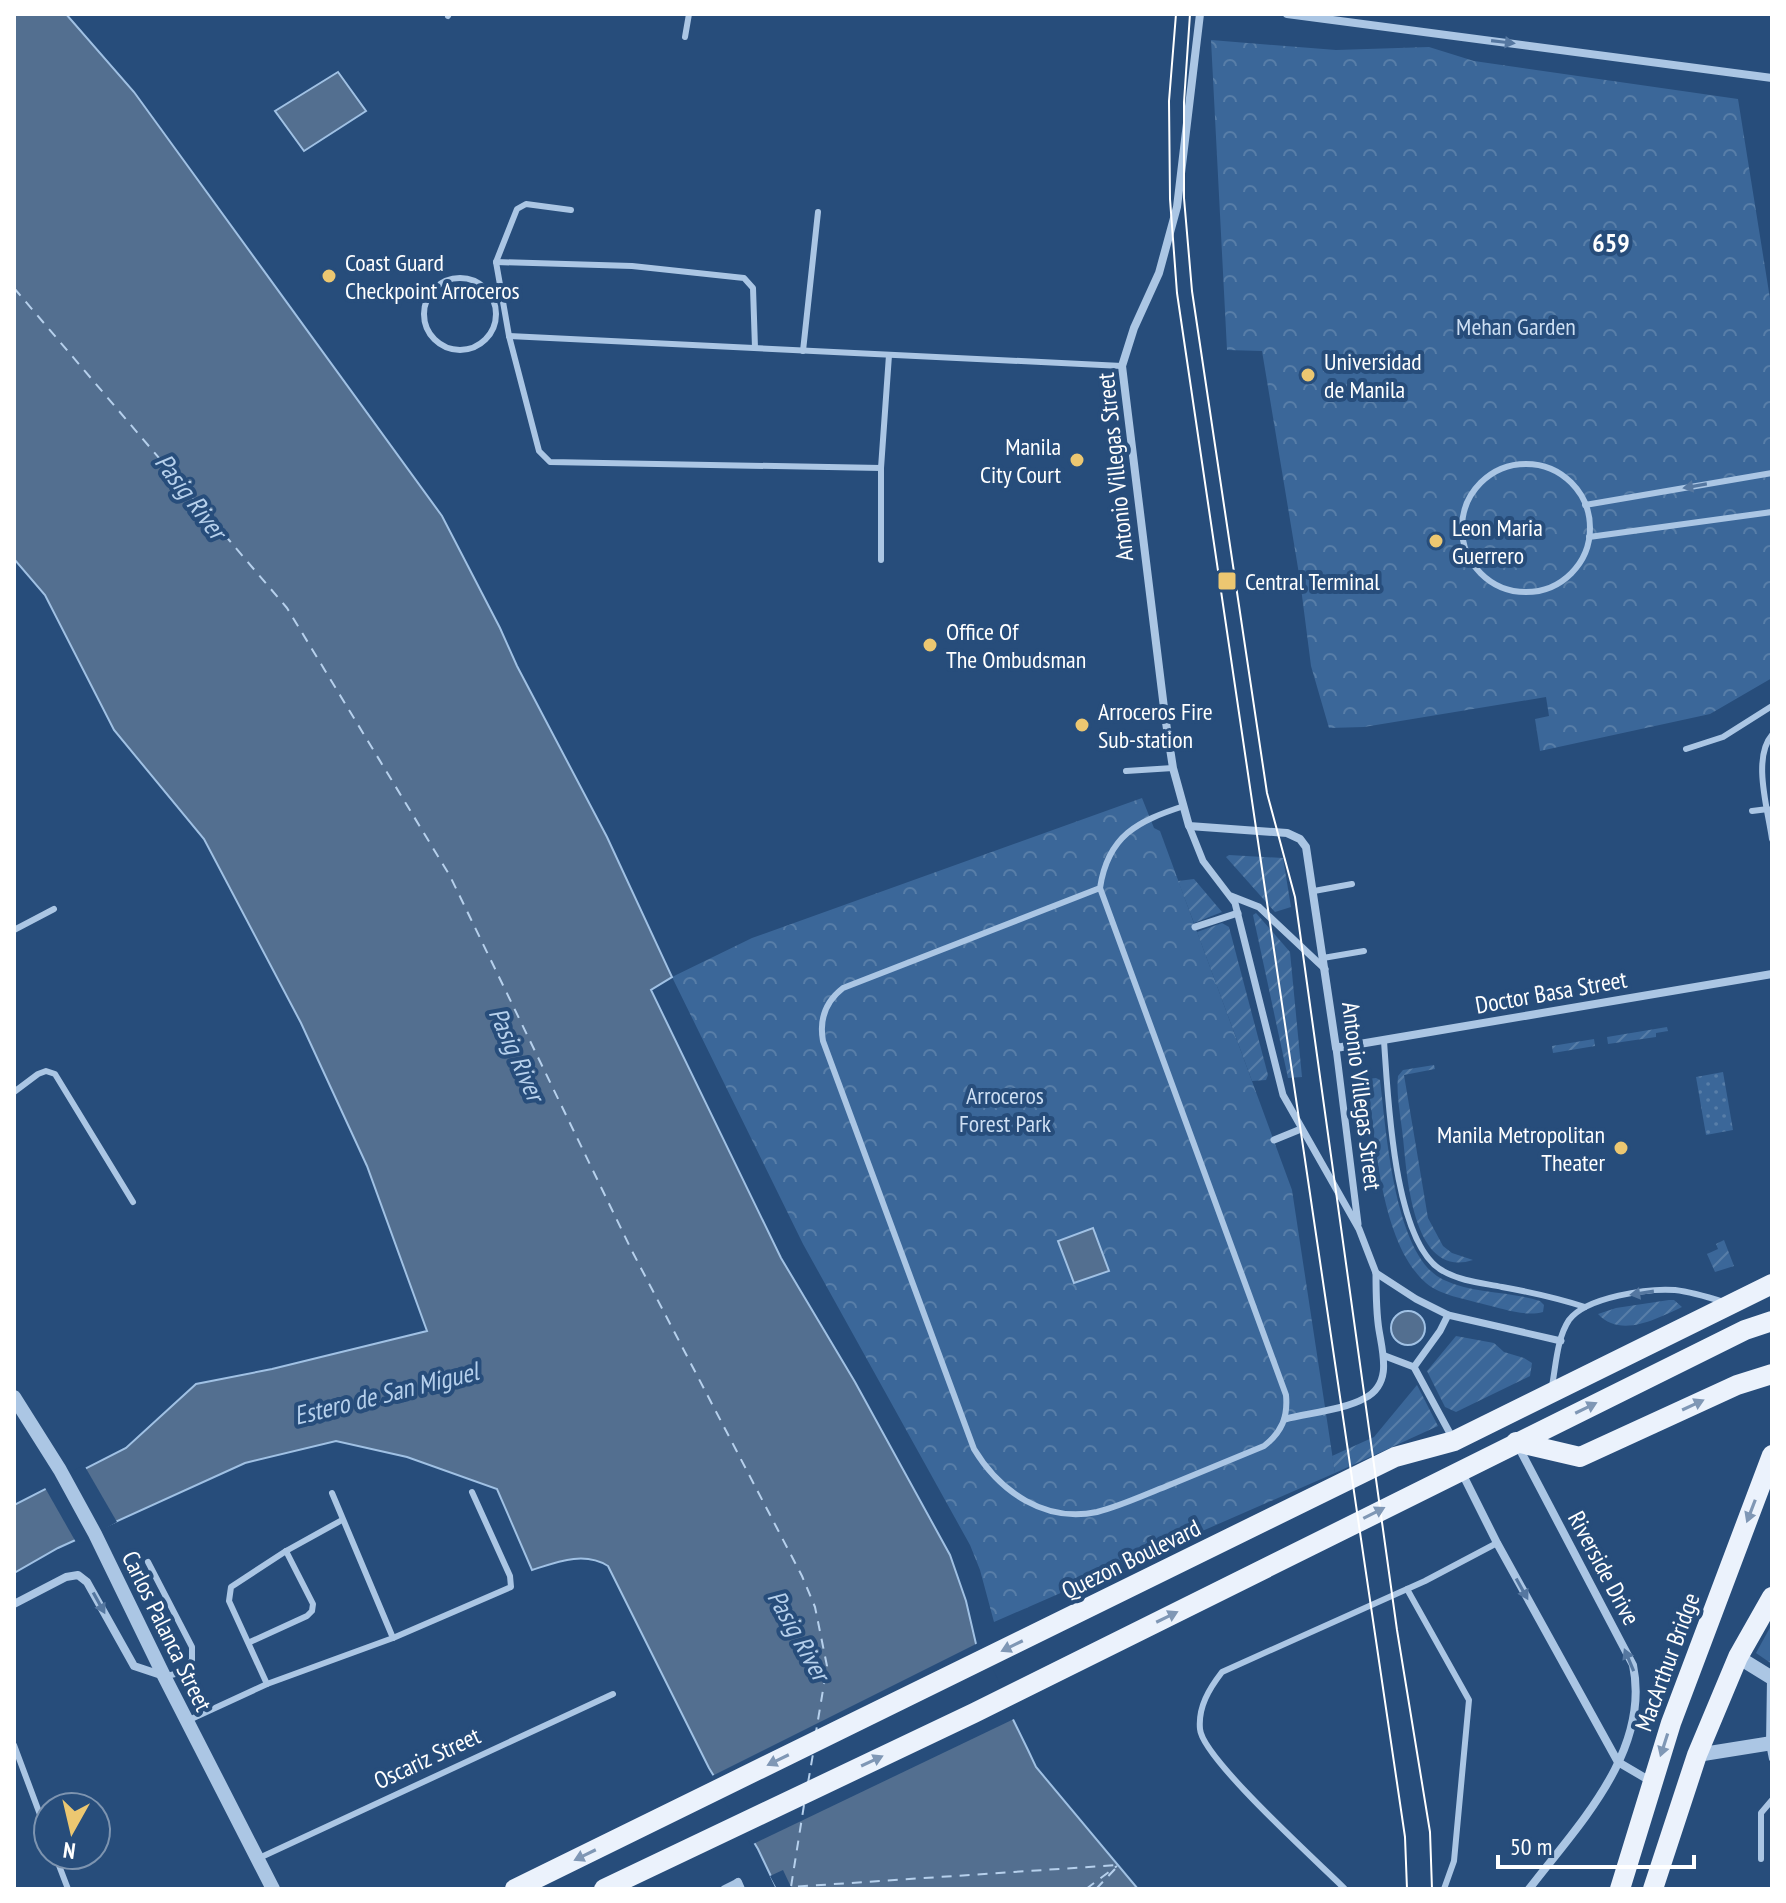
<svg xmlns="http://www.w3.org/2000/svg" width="1786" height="1903" font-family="'PT Sans Narrow',sans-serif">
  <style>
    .grass { fill: url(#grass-dots) }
    .forest { fill: url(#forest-crowns) }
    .garden { fill: url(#garden-furrows) }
    .water { fill: #536f90; stroke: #a0c1e4; stroke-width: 2 }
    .pier { fill: #274d7b }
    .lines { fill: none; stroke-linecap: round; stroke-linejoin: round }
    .ferry { stroke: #b6d0ec; stroke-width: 2; stroke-dasharray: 10 8; stroke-linecap: butt }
    .service { stroke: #abc6e4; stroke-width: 6 }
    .pedestrian { stroke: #abc6e4; stroke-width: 7 }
    .minor { stroke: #abc6e4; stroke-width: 8 }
    .tertiary { stroke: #abc6e4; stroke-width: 14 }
    .primary { stroke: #ebf2fc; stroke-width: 20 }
    .tram { stroke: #fff; stroke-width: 2 }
    .oneway { fill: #5577a0 }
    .oneway2 { fill: #7f97b5 }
    .poi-dot { fill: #ecc771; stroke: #274d7b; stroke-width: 3 }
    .labels { text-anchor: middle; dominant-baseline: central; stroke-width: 8; stroke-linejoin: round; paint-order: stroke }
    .poi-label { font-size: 24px; fill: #fff; stroke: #274d7b; text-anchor: start }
    .park-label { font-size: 24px; fill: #cedff3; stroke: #274d7b }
    .street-label { font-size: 24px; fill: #fff; stroke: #274d7b }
    .neighbourhood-label { font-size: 26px; font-weight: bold; fill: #fff; stroke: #274d7b }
    .water-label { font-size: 26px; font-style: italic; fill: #b6d0ec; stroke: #274d7b }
  </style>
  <defs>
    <pattern id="grass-dots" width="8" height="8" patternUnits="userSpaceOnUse" patternTransform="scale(2)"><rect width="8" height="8" fill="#3b6799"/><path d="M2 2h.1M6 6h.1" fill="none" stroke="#587ea8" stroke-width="1.8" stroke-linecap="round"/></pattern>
    <pattern id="forest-crowns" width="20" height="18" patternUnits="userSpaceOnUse" patternTransform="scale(2)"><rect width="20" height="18" fill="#3b6799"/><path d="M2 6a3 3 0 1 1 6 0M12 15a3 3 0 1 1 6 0" fill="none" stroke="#587ea8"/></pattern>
    <pattern id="garden-furrows" width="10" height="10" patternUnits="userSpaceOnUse" patternTransform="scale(2)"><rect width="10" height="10" fill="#3b6799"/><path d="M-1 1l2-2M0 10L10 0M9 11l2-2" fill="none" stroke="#587ea8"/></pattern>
  </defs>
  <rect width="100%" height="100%" fill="#274d7b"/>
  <polygon class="grass" points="1723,1072 1733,1130 1706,1135 1696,1077"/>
  <g class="forest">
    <polygon points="1211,40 1336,50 1429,47 1474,61 1738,99 1772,311 1772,678 1710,714 1540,751 1535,719 1549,716 1546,697 1364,727 1329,728 1311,666 1300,580 1262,351 1227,350"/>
    <polygon points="1142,798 1154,828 1160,831 1292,1190 1335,1473 994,1622 980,1570 970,1545 803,1244 672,977 752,938"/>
    <polygon points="1772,1624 1772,1664 1756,1653"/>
  </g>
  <g class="garden">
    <polygon points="1229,855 1283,858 1291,907 1275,912 1226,857"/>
    <polygon points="1194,879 1222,912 1194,923 1178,881"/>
    <polygon points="1256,913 1290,952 1302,1077 1288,1078 1253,915"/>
    <polygon points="1222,923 1229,927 1268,1075 1266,1080 1252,1081 1197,932"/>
    <polygon points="1667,1027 1668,1031 1656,1033 1656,1037 1608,1044 1607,1037"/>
    <polygon points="1594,1039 1595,1046 1553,1053 1552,1046"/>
    <path d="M1434 1065 1435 1069 1404 1075 1428 1218 1443 1246 1452 1253 1473 1260C1412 1280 1407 1174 1403 1138 1401 1118 1396 1096 1398 1076L1403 1070Z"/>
    <path d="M1376 1078 1380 1080C1386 1128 1394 1258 1444 1280 1474 1294 1509 1291 1540 1301L1544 1305 1543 1312C1524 1317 1501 1308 1483 1304 1465 1299 1440 1295 1426 1283 1380 1243 1375 1136 1367 1079Z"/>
    <polygon points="1724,1240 1734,1266 1715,1272 1707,1254 1718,1249 1716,1244"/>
    <path d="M1669 1300H1674L1682 1307C1658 1318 1621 1339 1598 1314L1616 1308Z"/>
    <polygon points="1456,1336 1494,1343 1504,1352 1524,1358 1532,1363 1530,1376 1456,1412 1445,1407 1427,1371"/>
    <polygon points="1417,1385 1438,1426 1335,1473 1332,1456 1374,1437"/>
  </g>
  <g class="water">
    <path d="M14 14H66L134 92 442 516 500 628 517 666 607 837 672 977 651 990 781 1258 855 1382 950 1555 966 1601 976 1644 1028 1750 1036 1767 1138 1889H777L758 1849 709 1768 608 1566C584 1551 557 1562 532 1570L497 1489 407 1457 336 1441 245 1463 58 1548 14 1573V1505L126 1448 196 1384 272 1369 427 1331 367 1166 301 1023 204 839 114 730 45 595 14 559Z"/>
    <polygon points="338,72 366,111 304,151 275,111"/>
    <polygon points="1093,1228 1109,1271 1074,1283 1058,1241"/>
    <circle cx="1408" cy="1328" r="17"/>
  </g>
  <g class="pier">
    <polygon points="84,1465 117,1522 77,1544 44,1486"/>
    <polygon points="980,1642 1016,1718 751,1845 710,1777"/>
    <polygon points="783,1870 791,1887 792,1889 777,1889 770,1876"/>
  </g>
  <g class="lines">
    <g class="ferry">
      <polyline points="14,288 287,608 450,876 632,1251 802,1576 815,1607 827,1666 816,1732"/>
      <polyline points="808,1783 813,1754"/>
      <polyline points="804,1805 791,1887 1118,1865"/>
      <polyline points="1086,1889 1117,1866"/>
      <polyline points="1096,1889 1115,1869"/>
    </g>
    <g class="service">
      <polyline points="448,16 449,14"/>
      <polyline points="685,37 689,14"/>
      <polyline points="571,210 526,204 517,209 496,262 509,336 539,451 550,462 881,468 889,355"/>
      <polyline points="496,262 632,266 744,278 753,288 755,348"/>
      <circle cx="460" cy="314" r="36"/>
      <polyline points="509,336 1122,366"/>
      <polyline points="803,351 818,212"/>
      <circle cx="1526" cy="528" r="64"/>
      <polyline points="1585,505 1772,473"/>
      <polyline points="1589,537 1772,512"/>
      <polyline points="881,560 881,468"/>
      <path d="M1772 735C1752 758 1768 810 1772 839"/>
      <polyline points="1686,749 1723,737 1772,706"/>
      <polyline points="1126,771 1173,768"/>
      <polyline points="1752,811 1768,809"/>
      <path d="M1100 888 1286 1395C1288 1417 1282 1432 1264 1446 1232 1459 1199 1473 1167 1486 1144 1495 1121 1506 1097 1512 1045 1523 1000 1492 974 1449L823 1041C819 1019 825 1002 843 988L1100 888C1108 835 1138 821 1184 806"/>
      <polyline points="1314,891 1352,884"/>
      <polyline points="14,930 54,909"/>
      <polyline points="1323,958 1364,951"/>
      <path d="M1384 1041C1388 1094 1393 1244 1443 1271 1460 1281 1482 1283 1502 1287 1530 1292 1557 1298 1585 1307"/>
      <polyline points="14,1092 38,1074 46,1071 55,1074 133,1202"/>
      <path d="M1552 1386C1556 1365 1557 1338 1569 1320 1586 1297 1649 1288 1675 1290 1692 1292 1708 1297 1724 1302"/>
      <polyline points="332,1493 393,1638"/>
      <polyline points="148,1562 192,1647 192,1660 180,1673 166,1676"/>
      <polyline points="1407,1589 1469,1700 1454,1861 1444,1889"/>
      <polyline points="250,1642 307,1616 312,1611 313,1604 286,1551"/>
      <polyline points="1770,1679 1769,1744 1772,1759"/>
      <polyline points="267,1684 229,1601 231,1587 286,1551 342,1520"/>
      <polyline points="189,1720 267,1684 393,1638 511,1587 510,1576 472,1492"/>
      <polyline points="14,1745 48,1836"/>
      <polyline points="55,1855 68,1889"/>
      <polyline points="257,1859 613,1694"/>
      <polyline points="1761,1859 1761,1813 1772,1800"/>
      <path d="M1345 1889C1319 1863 1202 1758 1200 1729 1198 1707 1209 1689 1222 1672L1425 1581 1497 1543"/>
    </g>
    <g class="pedestrian">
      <polyline points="1189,826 1203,861 1235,903 1283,1095 1359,1229 1376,1273 1416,1299 1448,1315 1561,1341"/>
      <polyline points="1231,896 1259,907 1325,969"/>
      <polyline points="1195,927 1238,913"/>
      <polyline points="1336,1048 1358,1224"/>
      <polyline points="1274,1140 1301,1129"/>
      <polyline points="1385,1356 1414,1367 1453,1439"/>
      <polyline points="1414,1367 1440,1331 1448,1315"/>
      <path d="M1285 1419C1308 1413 1344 1410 1365 1398 1392 1384 1383 1354 1379 1330 1376 1312 1376 1292 1376 1273"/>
      <polyline points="724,1889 738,1882"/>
    </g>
    <g class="minor">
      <polyline points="1200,14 1177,207 1159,273 1134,328 1122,366 1165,716 1173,768 1189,826 1287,833 1300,839 1306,847 1336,1048 1772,974"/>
      <polyline points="1287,14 1772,78"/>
      <path d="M1518 1446 1633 1665C1651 1752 1577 1826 1529 1889"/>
      <polyline points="1461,1471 1497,1543 1618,1762 1652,1782"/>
      <polyline points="14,1604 66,1577 78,1575 87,1582 134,1666 164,1676"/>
      <polyline points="738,1882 741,1889"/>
    </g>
    <g class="tertiary">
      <polyline points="14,1397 60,1470 95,1534 164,1676 273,1889"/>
      <polyline points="1738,1657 1772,1678"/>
      <polyline points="1697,1755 1772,1743"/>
    </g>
    <g class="primary">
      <polyline points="1516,1442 1580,1457 1737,1385 1772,1374"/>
      <polyline points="515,1889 1395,1457 1454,1441 1772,1284"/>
      <polyline points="604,1889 974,1713 1745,1330 1772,1321"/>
      <polyline points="1620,1889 1671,1723 1772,1455"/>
      <polyline points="1653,1889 1697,1755 1738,1657 1772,1597"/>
    </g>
    <g class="tram">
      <polyline points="1176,14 1169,101 1170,199 1177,293 1405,1837 1407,1889"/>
      <polyline points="1190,14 1184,102 1184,198 1192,291 1267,793 1295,897 1397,1630 1430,1832 1432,1889"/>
    </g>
  </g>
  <defs><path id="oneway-solid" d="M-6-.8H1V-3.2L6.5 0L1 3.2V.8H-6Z" transform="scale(2)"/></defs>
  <g class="oneway">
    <use href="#oneway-solid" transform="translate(1503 42) rotate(7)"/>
    <use href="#oneway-solid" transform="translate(1695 486) rotate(170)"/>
    <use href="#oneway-solid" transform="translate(1642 1293) rotate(171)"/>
    <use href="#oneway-solid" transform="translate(1522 1589) rotate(61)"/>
    <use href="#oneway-solid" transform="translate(99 1603) rotate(61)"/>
    <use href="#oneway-solid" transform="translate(1629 1660) rotate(-113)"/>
  </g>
  <g class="oneway2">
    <use href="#oneway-solid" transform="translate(1693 1405) rotate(-25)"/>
    <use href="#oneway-solid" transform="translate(1586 1408) rotate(-26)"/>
    <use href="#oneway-solid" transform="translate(1751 1511) rotate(111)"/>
    <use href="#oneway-solid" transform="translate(1374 1513) rotate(-27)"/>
    <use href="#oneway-solid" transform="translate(1167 1617) rotate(-26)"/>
    <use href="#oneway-solid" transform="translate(1012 1646) rotate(154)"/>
    <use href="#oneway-solid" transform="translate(1664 1745) rotate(108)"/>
    <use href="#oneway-solid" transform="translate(778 1760) rotate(154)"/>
    <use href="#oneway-solid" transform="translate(872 1761) rotate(-25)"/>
    <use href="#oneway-solid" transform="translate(585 1855) rotate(154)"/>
  </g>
  <g class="poi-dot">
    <circle cx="329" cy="276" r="8"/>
    <circle cx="1308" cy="375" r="8"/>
    <circle cx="1077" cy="460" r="8"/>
    <circle cx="1436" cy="541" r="8"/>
    <rect x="1217" y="571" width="20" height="20" rx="4"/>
    <circle cx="930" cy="645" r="8"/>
    <circle cx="1082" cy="725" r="8"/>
    <circle cx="1621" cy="1148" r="8"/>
  </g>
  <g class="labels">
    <g class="poi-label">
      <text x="345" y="262">Coast Guard<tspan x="345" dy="28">Checkpoint Arroceros</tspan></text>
      <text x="1324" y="361">Universidad<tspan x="1324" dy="28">de Manila</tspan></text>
      <text x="1061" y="446" text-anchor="end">Manila<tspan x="1061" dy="28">City Court</tspan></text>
      <text x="1452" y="527">Leon Maria<tspan x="1452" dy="28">Guerrero</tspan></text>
      <text x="1245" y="581">Central Terminal</text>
      <text x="946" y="631">Office Of<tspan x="946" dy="28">The Ombudsman</tspan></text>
      <text x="1098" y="711">Arroceros Fire<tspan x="1098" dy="28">Sub-station</tspan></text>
      <text x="1605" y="1134" text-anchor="end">Manila Metropolitan<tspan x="1605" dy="28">Theater</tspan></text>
    </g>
    <g class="park-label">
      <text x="1516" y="326">Mehan Garden</text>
      <text x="1005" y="1095">Arroceros<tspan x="1005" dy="28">Forest Park</tspan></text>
    </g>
    <g class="street-label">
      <text transform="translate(1115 467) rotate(-96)">Antonio Villegas Street</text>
      <text transform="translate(1551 992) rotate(-10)">Doctor Basa Street</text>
      <text transform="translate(1362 1096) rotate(83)">Antonio Villegas Street</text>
      <text transform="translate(1131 1559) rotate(-26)">Quezon Boulevard</text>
      <text transform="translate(1604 1568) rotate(62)">Riverside Drive</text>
      <text transform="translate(167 1631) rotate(64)">Carlos Palanca Street</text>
      <text transform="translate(1667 1662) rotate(-70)">MacArthur Bridge</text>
      <text transform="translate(427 1758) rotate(-25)">Oscariz Street</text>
    </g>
    <g class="neighbourhood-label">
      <text x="1611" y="242">659</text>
    </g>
    <g class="water-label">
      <text transform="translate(191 496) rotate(53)">Pasig River</text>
      <text transform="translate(517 1054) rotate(66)">Pasig River</text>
      <text transform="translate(386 1393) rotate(-14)">Estero de San Miguel</text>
      <text transform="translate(799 1635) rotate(61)">Pasig River</text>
    </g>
  </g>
  <rect width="1786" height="1903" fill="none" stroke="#ffffff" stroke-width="32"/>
  <g transform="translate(72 1831) rotate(188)"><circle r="38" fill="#274d7b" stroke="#7d94b0" stroke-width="2"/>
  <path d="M0-6L14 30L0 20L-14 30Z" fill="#ecc771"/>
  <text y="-12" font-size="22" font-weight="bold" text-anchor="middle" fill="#ffffff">N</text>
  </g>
  <path d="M1498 1855v12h196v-12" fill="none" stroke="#ffffff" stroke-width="4"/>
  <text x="1510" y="1855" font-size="24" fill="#ffffff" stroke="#274d7b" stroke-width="6" paint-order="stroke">50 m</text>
</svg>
